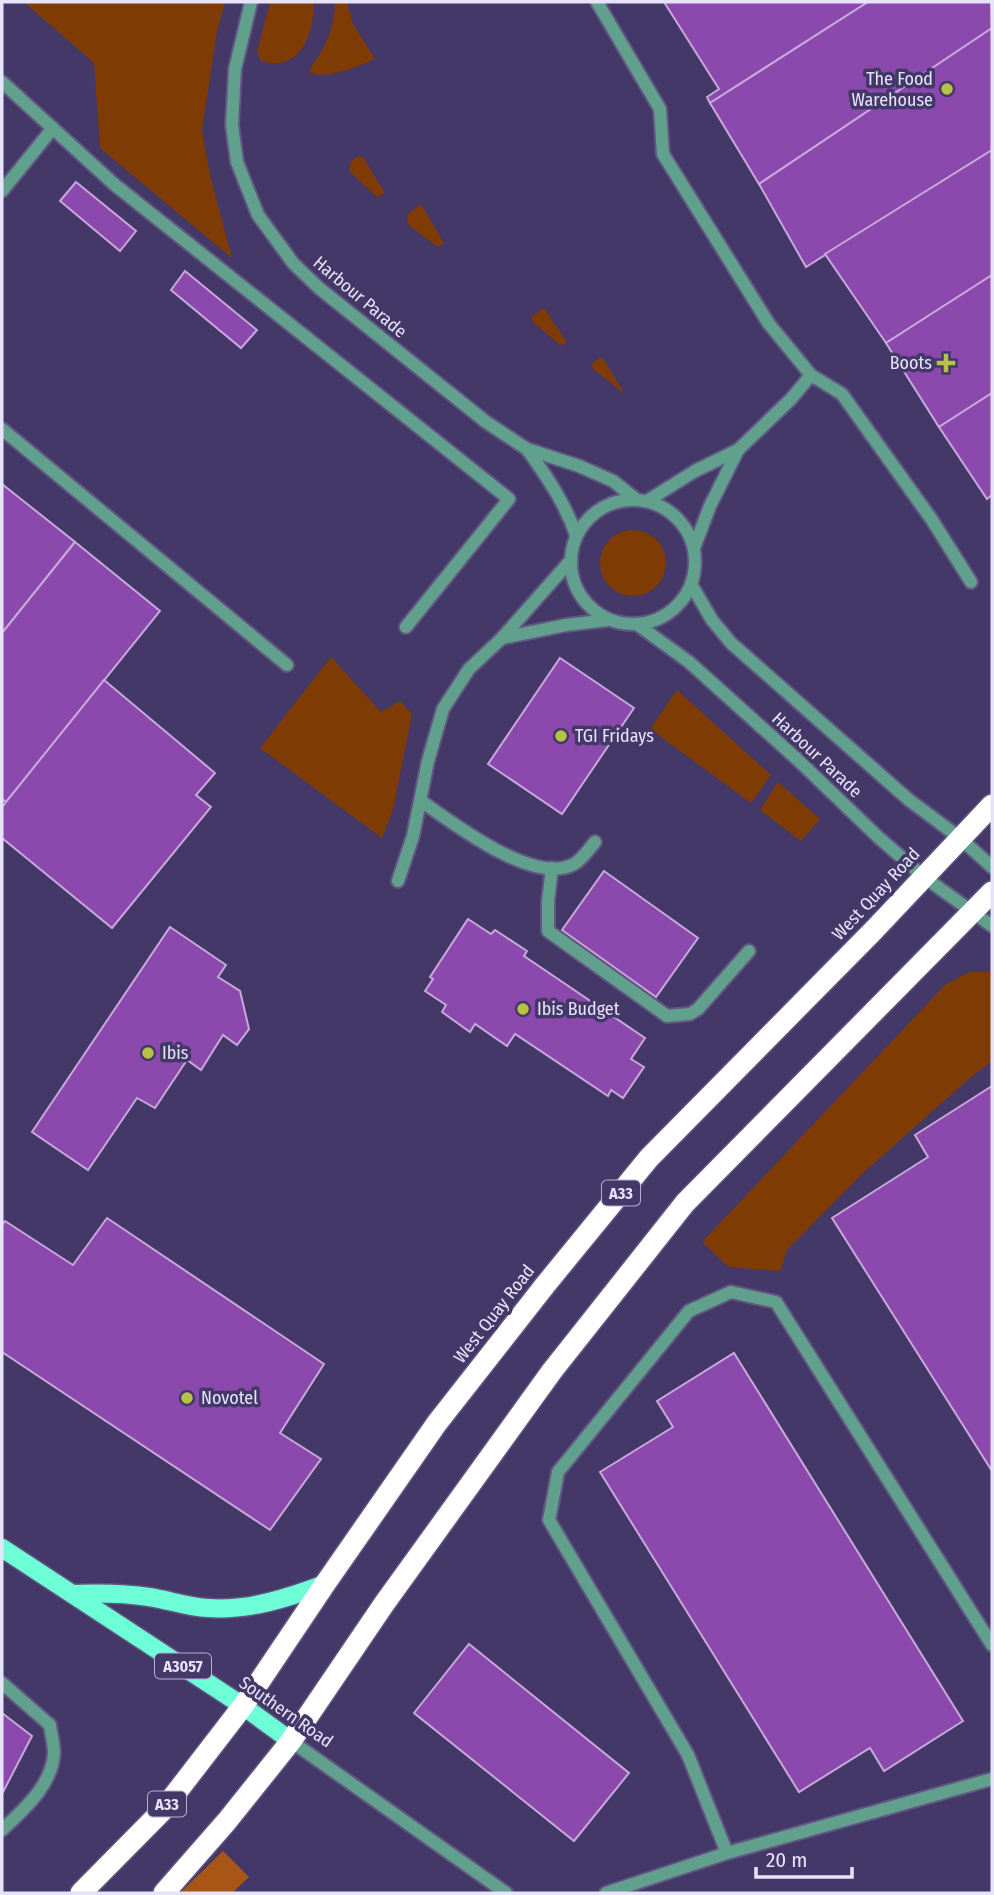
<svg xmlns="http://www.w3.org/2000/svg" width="994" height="1895" font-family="'Fira Sans Condensed',sans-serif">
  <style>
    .green { fill: #7e3c04 }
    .forest { fill: #a85615 }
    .building { fill: #8b49ad; stroke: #c8a8db; stroke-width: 2 }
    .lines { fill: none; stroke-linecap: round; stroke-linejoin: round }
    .minor-casing { stroke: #615782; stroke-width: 16 }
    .major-casing { stroke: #615782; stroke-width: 21 }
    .highway-casing { stroke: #615782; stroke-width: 24 }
    .minor { stroke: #60a08c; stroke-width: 12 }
    .major { stroke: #6dfed7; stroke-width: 18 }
    .highway { stroke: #fff; stroke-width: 21 }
    .poi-dot { fill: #b9c046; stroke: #433867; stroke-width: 2.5 }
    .labels { text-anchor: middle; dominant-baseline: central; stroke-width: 7; stroke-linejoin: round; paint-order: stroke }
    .shield { fill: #433867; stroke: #b6b0cf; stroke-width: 2 }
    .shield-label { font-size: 16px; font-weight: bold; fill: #e7e3fb }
    .poi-label { font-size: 18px; fill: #e7e3fb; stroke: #433867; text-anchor: start }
    .street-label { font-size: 18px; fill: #e7e3fb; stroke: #433867 }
  </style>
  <rect width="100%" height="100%" fill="#433867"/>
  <g class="green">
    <polygon points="24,2 225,2 217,32 202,130 210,175 232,258 100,148 94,63"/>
    <path d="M270 2H314C314 34 300 73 261 61L257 52Z"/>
    <path d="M335 2H347L353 24 375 59C359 66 325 81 309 72 312 64 317 59 321 52 330 36 335 19 335 2Z"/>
    <polygon points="358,156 363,157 385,193 377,197 349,171 351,161"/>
    <polygon points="421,204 444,243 438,247 407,224 408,214"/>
    <polygon points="544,308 566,341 565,344 560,345 534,323 531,317"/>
    <polygon points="602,357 625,394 592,368 593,362"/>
    <circle cx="633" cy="563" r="33"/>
    <polygon points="331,657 381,712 400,701 412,714 393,810 382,838 260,748"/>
    <polygon points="677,690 771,775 751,803 650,729"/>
    <polygon points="778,782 820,819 801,841 760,810"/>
    <polygon points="970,972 992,972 992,1061 971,1077 862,1174 787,1250 780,1271 729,1267 702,1242 946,984"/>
  </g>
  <polygon class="forest" points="223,1851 249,1877 232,1893 180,1893"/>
  <g class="building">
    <polygon points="664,2 868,2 710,103 707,97 719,89"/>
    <polygon points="868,2 991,2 992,28 759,184 710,103"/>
    <polygon points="992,28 992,150 806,267 759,184"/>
    <polygon points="992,150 992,275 886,343 825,254"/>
    <polygon points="76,182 136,231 120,251 60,201"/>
    <polygon points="185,271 257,330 241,348 171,290"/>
    <polygon points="992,275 992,393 939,427 886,343"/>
    <polygon points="992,393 992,495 987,499 939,427"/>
    <polygon points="2,484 75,542 2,633"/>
    <polygon points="75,542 160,611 6,802 2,799 2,633"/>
    <polygon points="560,658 634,708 562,814 488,764"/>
    <polygon points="104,680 215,773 196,795 211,807 112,928 2,838 2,807"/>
    <polygon points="604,871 698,938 656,997 562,930"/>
    <polygon points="468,919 491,934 495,930 527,951 524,956 645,1038 631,1059 644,1067 623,1098 611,1090 608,1096 515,1034 507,1046 475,1024 470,1032 442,1012 446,1005 425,991 433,979 430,977"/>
    <polygon points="170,927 226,965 218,977 240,991 249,1029 237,1045 223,1035 201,1070 187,1060 155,1108 137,1098 88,1170 32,1132"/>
    <polygon points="992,1086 992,1471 832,1218 928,1157 915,1135"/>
    <polygon points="107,1218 324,1364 280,1433 321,1459 270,1530 2,1352 2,1225 5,1221 73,1265"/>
    <polygon points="734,1353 963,1721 884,1771 870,1748 799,1792 600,1472 673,1427 657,1401"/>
    <polygon points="469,1644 629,1773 574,1841 414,1713"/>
    <polygon points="2,1713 32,1736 2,1794"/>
  </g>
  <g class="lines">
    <g class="minor-casing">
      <g id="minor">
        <polyline points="251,2 235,69 232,125 237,162 258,215 293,263 319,288 486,422 527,449 579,466 613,481 637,500"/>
        <polyline points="597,2 660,109 663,154 769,324 811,375 842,394 932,520 971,582"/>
        <polyline points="2,82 115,185 509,499 406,627"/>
        <polyline points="2,191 53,128"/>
        <polyline points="2,429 287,665"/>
        <path d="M527 449C547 477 565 503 576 535"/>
        <circle cx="633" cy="562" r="62"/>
        <polyline points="647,501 695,471 738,450 791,399 811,375"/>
        <polyline points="694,548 710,506 738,450"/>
        <polyline points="691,584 712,620 731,643 909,800 960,838 992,867"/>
        <polyline points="638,625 689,662 798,760 878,837 924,877 992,926"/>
        <polyline points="502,638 566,625 608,620"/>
        <path d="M421 801C453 823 531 884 572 865 580 862 589 849 595 842"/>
        <polyline points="552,868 548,901 548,931 667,1016 690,1014 698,1009 749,951"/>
        <polyline points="398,881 413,836 428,761 443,709 469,669 502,638 571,560"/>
        <path d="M2 1683 50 1725C51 1734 54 1744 54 1753 52 1786 23 1810 2 1830"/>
        <polyline points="291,1741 506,1893"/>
        <polyline points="727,1853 688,1755 549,1520 558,1472 689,1311 731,1292 776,1302 992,1645"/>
        <polyline points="606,1893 727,1853 992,1779"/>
      </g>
    </g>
    <g class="major-casing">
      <g id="major">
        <polyline points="2,1548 243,1706 291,1741"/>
        <path d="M73 1594C99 1593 123 1593 149 1597 169 1600 188 1607 208 1608 248 1611 288 1598 325 1584"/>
      </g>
    </g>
    <g class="highway-casing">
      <g id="highway">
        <polyline points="81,1893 162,1811 196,1767 243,1706 325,1584 437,1423 546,1284 649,1158 874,930 992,805"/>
        <polyline points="164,1893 227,1821 291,1741 384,1604 552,1371 685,1203 992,892"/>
      </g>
    </g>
    <use href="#minor" class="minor"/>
    <use href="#major" class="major"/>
    <use href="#highway" class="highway"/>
  </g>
  <g class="poi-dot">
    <circle cx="947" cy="89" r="7"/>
    <path d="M942.5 352.5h7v7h7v7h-7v7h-7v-7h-7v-7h7z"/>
    <circle cx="561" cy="736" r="7"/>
    <circle cx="523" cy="1009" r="7"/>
    <circle cx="148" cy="1053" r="7"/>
    <circle cx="187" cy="1398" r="7"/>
  </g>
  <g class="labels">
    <g class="shield">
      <rect x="602" y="1180.5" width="38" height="25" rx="5"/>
      <rect x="155" y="1653.5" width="56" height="25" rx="5"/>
      <rect x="148" y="1791.5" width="38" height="25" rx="5"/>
    </g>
    <g class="shield-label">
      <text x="621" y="1193">A33</text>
      <text x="183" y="1666">A3057</text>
      <text x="167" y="1804">A33</text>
    </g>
    <g class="poi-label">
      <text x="933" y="79" text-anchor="end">The Food<tspan x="933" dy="21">Warehouse</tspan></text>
      <text x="932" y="363" text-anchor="end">Boots</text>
      <text x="575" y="736">TGI Fridays</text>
      <text x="537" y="1009">Ibis Budget</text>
      <text x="162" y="1053">Ibis</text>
      <text x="201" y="1398">Novotel</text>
    </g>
    <g class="street-label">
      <text transform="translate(360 297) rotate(40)">Harbour Parade</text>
      <text transform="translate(817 755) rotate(43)">Harbour Parade</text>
      <text transform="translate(876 894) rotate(-47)">West Quay Road</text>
      <text transform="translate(494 1314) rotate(-52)">West Quay Road</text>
      <text transform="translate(286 1712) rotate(35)">Southern Road</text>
    </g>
  </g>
  <rect width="994" height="1895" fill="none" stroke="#e7e3fb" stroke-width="7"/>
  <path d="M756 1867v10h96v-10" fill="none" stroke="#e7e3fb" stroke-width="3.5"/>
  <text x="766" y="1867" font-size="21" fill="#e7e3fb" stroke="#433867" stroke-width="5" paint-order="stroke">20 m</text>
</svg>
